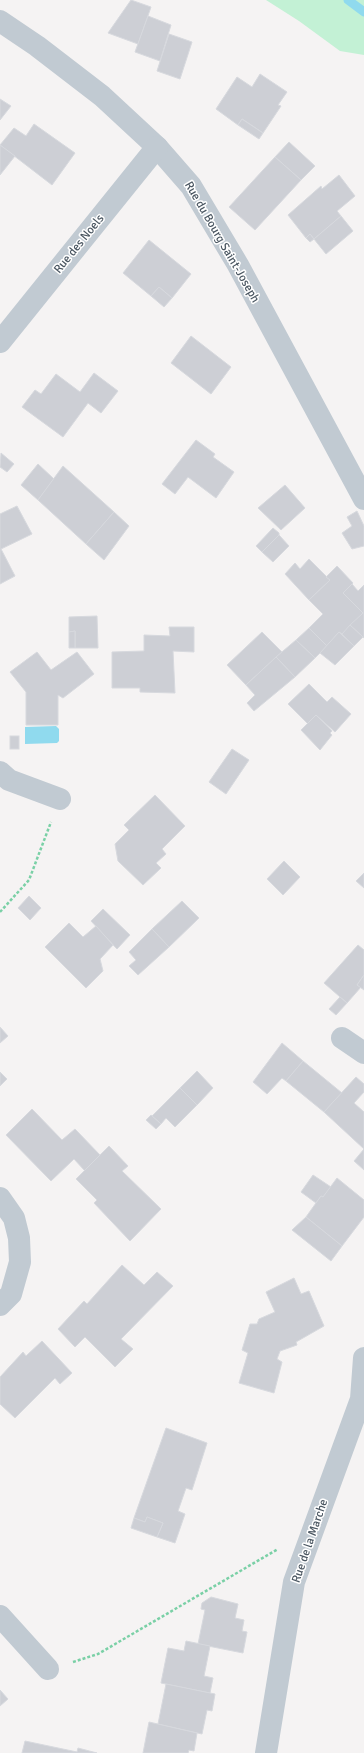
<svg xmlns="http://www.w3.org/2000/svg" width="364" height="1753" font-family="Signika,sans-serif">
  <style>
    .green { fill: #c3f1d5 }
    .water { fill: #90daee }
    .lines { fill: none; stroke-linecap: round; stroke-linejoin: round }
    .stream { stroke: #90daee; stroke-width: 9 }
    .building { fill: #cdcfd5; stroke: #d7d9de }
    .path { stroke: #7ad0a6; stroke-width: 2.5; stroke-dasharray: 3 2; stroke-linecap: butt }
    .street { stroke: #c1cad2; stroke-width: 22 }
    .labels { text-anchor: middle; dominant-baseline: central; stroke-width: 3; stroke-linejoin: round; paint-order: stroke }
    .street-label { font-size: 12px; fill: #4a5661; stroke: #fff }
  </style>
  <rect width="100%" height="100%" fill="#f5f3f3"/>
  <polygon class="green" points="266,0 364,0 364,55 340,51 299,21"/>
  <polygon class="water" points="56,726 59,729 59,741 57,743 25,744 25,727"/>
  <g class="lines">
    <polyline class="stream" points="348,0 364,12"/>
  </g>
  <g class="building">
    <polygon points="131,0 151,7 138,44 108,33"/>
    <polygon points="148,16 171,25 160,61 135,52"/>
    <polygon points="169,34 192,42 180,79 157,71"/>
    <polygon points="260,74 287,92 278,105 281,106 263,133 242,119 238,125 216,109 237,77 252,87"/>
    <polygon points="0,99 11,106 0,120"/>
    <polygon points="242,119 263,133 259,139 238,125"/>
    <polygon points="34,124 75,153 52,185 0,145 14,128 26,136"/>
    <polygon points="289,142 315,166 301,180 275,157"/>
    <polygon points="0,145 15,156 0,175"/>
    <polygon points="275,157 301,180 255,230 229,207"/>
    <polygon points="339,175 355,196 337,211 341,216 314,239 310,234 306,238 288,215 321,186 322,189"/>
    <polygon points="341,216 353,231 326,254 314,239"/>
    <polygon points="310,234 314,239 310,242 306,238"/>
    <polygon points="149,240 191,274 172,298 159,287 151,296 123,273"/>
    <polygon points="159,287 172,298 164,307 151,296"/>
    <polygon points="191,336 231,367 211,394 171,363"/>
    <polygon points="94,373 118,391 101,413 88,403 63,437 22,407 35,390 41,394 56,374 80,392"/>
    <polygon points="196,440 215,454 213,457 234,472 216,498 188,477 175,494 162,484"/>
    <polygon points="1,453 14,464 7,472 0,467"/>
    <polygon points="38,464 54,479 38,500 21,485"/>
    <polygon points="63,466 114,512 86,544 38,500"/>
    <polygon points="285,485 305,508 281,530 258,508"/>
    <polygon points="17,506 32,534 1,549 15,576 0,584 0,514"/>
    <polygon points="357,511 364,526 364,546 352,549 342,533 352,526 347,517"/>
    <polygon points="114,512 129,526 104,560 86,544"/>
    <polygon points="273,528 279,533 279,535 262,552 256,546"/>
    <polygon points="279,535 289,546 273,562 262,552"/>
    <polygon points="309,559 330,580 309,600 285,574 295,563 300,569"/>
    <polygon points="337,566 353,583 343,593 363,613 342,634 339,632 327,646 309,628 323,614 309,600 330,580 326,577"/>
    <polygon points="352,584 358,591 364,585 364,638 350,625 363,613 343,593"/>
    <polygon points="97,616 98,648 75,648 75,631 69,632 69,617"/>
    <polygon points="350,625 363,637 354,646 342,634"/>
    <polygon points="169,627 194,627 194,652 173,651 175,693 140,692 140,688 112,688 112,652 144,651 144,635 170,636"/>
    <polygon points="309,628 327,646 315,658 296,640"/>
    <polygon points="75,631 75,648 69,648 69,632"/>
    <polygon points="262,632 282,652 246,685 227,665"/>
    <polygon points="339,632 354,646 335,665 320,653"/>
    <polygon points="296,640 315,658 295,677 276,657"/>
    <polygon points="37,652 51,670 77,652 94,674 63,698 58,695 58,725 26,725 26,692 10,672"/>
    <polygon points="276,657 295,677 254,711 247,703 255,695 246,685"/>
    <polygon points="309,684 327,702 332,697 351,714 335,732 316,715 308,724 288,704"/>
    <polygon points="316,715 332,731 330,733 332,735 320,750 301,730"/>
    <rect x="10" y="736" width="9" height="13"/>
    <polygon points="232,749 249,760 226,794 209,782"/>
    <polygon points="155,795 185,826 162,849 166,854 156,863 161,868 143,885 118,861 115,844 129,830 124,825"/>
    <polygon points="284,861 300,877 283,895 267,879"/>
    <polygon points="364,873 364,888 356,881"/>
    <polygon points="29,896 41,908 30,920 18,908"/>
    <polygon points="182,901 199,918 169,947 152,929"/>
    <polygon points="103,909 130,935 117,949 91,921"/>
    <polygon points="69,923 83,937 96,926 113,945 100,959 103,971 86,988 45,947"/>
    <polygon points="152,929 169,947 138,975 129,966 136,960 129,952"/>
    <polygon points="358,945 364,950 364,975 357,985 361,987 347,1003 324,983"/>
    <polygon points="364,975 364,990 357,985"/>
    <polygon points="340,997 347,1003 336,1015 329,1009"/>
    <polygon points="0,1027 8,1036 0,1043"/>
    <polygon points="282,1043 303,1061 286,1081 282,1078 267,1094 253,1082"/>
    <polygon points="303,1061 342,1093 324,1112 286,1081"/>
    <polygon points="197,1071 213,1088 197,1105 180,1088"/>
    <polygon points="0,1072 7,1079 0,1086"/>
    <polygon points="356,1077 364,1084 364,1092 354,1103 364,1112 364,1149 324,1112"/>
    <polygon points="180,1088 197,1105 175,1127 166,1118 161,1124 152,1116"/>
    <polygon points="32,1109 62,1140 75,1129 100,1155 85,1171 74,1159 51,1181 6,1135"/>
    <polygon points="151,1115 161,1124 156,1129 146,1120"/>
    <polygon points="109,1146 128,1166 122,1171 161,1209 130,1241 94,1203 97,1200 76,1179"/>
    <polygon points="364,1149 364,1170 354,1161"/>
    <polygon points="313,1175 331,1187 323,1197 321,1196 316,1203 301,1192"/>
    <polygon points="337,1178 364,1200 364,1217 342,1246 306,1217 321,1196 323,1197"/>
    <polygon points="306,1217 342,1246 331,1261 292,1230"/>
    <polygon points="122,1265 144,1285 157,1272 173,1286 121,1339 133,1349 115,1367 85,1337 75,1347 58,1329 84,1301 87,1304"/>
    <polygon points="294,1278 301,1294 309,1291 324,1326 296,1342 297,1345 280,1351 277,1359 282,1362 274,1393 239,1383 248,1353 242,1350 250,1324 257,1324 259,1319 275,1312 266,1292"/>
    <polygon points="42,1341 72,1373 60,1384 55,1378 15,1418 0,1404 0,1377 23,1352 26,1356"/>
    <polygon points="166,1428 207,1443 192,1490 186,1488 178,1511 185,1514 175,1543 157,1537 163,1523 147,1517 145,1522 134,1518"/>
    <polygon points="147,1517 163,1523 157,1537 131,1528 134,1518 145,1522"/>
    <polygon points="211,1597 238,1604 235,1618 244,1620 242,1631 247,1632 243,1653 198,1644 205,1610 201,1609 202,1603"/>
    <polygon points="186,1641 210,1646 204,1676 213,1678 210,1693 161,1683 168,1648 184,1651"/>
    <polygon points="166,1684 215,1694 212,1711 207,1710 202,1734 158,1724"/>
    <polygon points="0,1690 8,1699 0,1706"/>
    <polygon points="149,1722 197,1733 194,1751 189,1750 188,1753 143,1753"/>
    <polygon points="25,1741 77,1752 78,1748 97,1753 22,1753"/>
  </g>
  <g class="lines">
    <g class="path">
      <polyline points="0,912 29,880 51,822"/>
      <polyline points="73,1662 98,1654 278,1549"/>
    </g>
    <g class="street">
      <polyline points="0,21 37,46 102,96 157,147 191,186 238,265 364,499"/>
      <polyline points="0,342 157,147"/>
      <polyline points="0,772 9,780 60,799"/>
      <polyline points="342,1038 364,1053"/>
      <polyline points="0,1198 14,1218 19,1238 20,1262 11,1294 0,1305"/>
      <polyline points="0,1616 48,1669"/>
      <polyline points="266,1753 294,1582 361,1399 364,1358"/>
    </g>
  </g>
  <g class="labels">
    <g class="street-label">
      <text transform="translate(222 242) rotate(60)">Rue du Bourg Saint-Joseph</text>
      <text transform="translate(79 244) rotate(-51)">Rue des Noels</text>
      <text transform="translate(310 1541) rotate(-71)">Rue de la Marche</text>
    </g>
  </g>
</svg>
